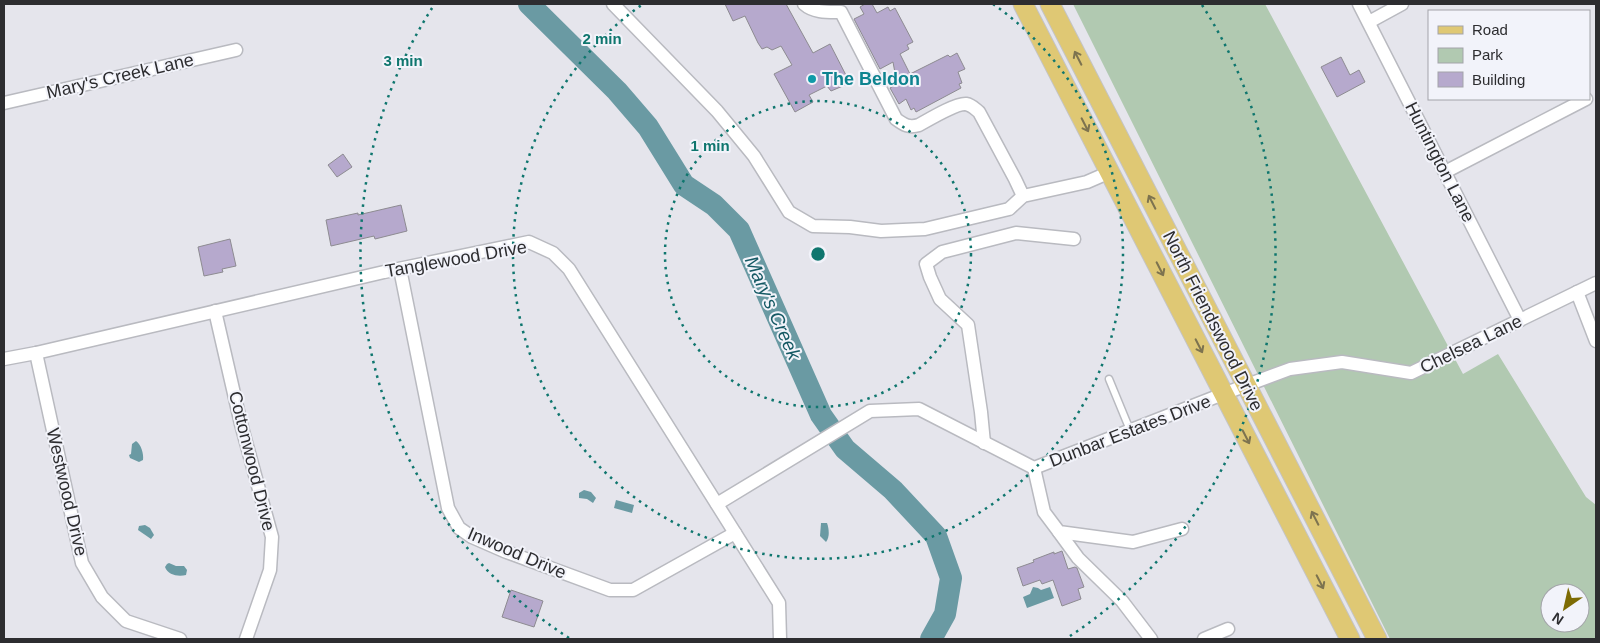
<svg xmlns="http://www.w3.org/2000/svg" width="1600" height="643" font-family="Helvetica,sans-serif">
  <style>
    .green { fill: #b1c9b1; fill-rule: evenodd }
    .water { fill: #6a9aa3 }
    .lines { fill: none; stroke-linecap: round; stroke-linejoin: round }
    .river { stroke: #6a9aa3; stroke-width: 22 }
    .building { fill: #b6a9cd; stroke: #8d8b91 }
    .lane-casing { stroke: #b9bac0; stroke-width: 9 }
    .street-casing { stroke: #b9bac0; stroke-width: 15 }
    .primary-casing { stroke: #c4c4c5; stroke-width: 21 }
    .lane { stroke: #fff; stroke-width: 6 }
    .street { stroke: #fff; stroke-width: 12 }
    .primary { stroke: #dfc874; stroke-width: 19 }
    .oneway { stroke: #7d734f }
    .ring { fill: none; stroke: #0f766e; stroke-width: 2.5; stroke-dasharray: 2.5 5 }
    .culture-dot { fill: #0f9aa8; stroke: #f2f3fa; stroke-width: 2 }
    .labels { text-anchor: middle; dominant-baseline: central; stroke-width: 4; stroke-linejoin: round; paint-order: stroke }
    .street-label { font-size: 18px; fill: #2d2d30; stroke: #f2f3fa }
    .culture-label { font-size: 18px; font-weight: bold; fill: #0d838f; stroke: #f2f3fa; text-anchor: start }
    .water-label { font-size: 19px; font-style: italic; fill: #155964; stroke: #f2f3fa }
    .centre { fill: #0f766e; stroke: #f2f3fa; stroke-width: 2.5 }
    .ring-label { font-size: 15px; text-anchor: middle; font-weight: bold; fill: #0f766e; stroke: #f2f3fa; stroke-width: 4; stroke-linejoin: round; paint-order: stroke }
  </style>
  <rect width="100%" height="100%" fill="#e5e5ec"/>
  <path class="green" d="M1073 4H1265L1463 374 1498 354 1586 497 1596 505V639H1390ZM1550 593H1580V623H1550Z"/>
  <g class="water">
    <path d="M136 441C141 444 144 454 143 460L139 462 130 458 129 455 131 454 132 444Z"/>
    <polygon points="584,490 591,492 596,498 593,503 587,499 579,498 579,493"/>
    <polygon points="616,500 634,505 632,513 614,508"/>
    <path d="M821 523H827C829 529 830 537 826 542L820 536Z"/>
    <polygon points="145,525 150,528 154,535 151,539 138,530 139,526"/>
    <path d="M169 563 176 566H184L187 570 186 575C178 577 168 575 165 567L167 564Z"/>
    <polygon points="1033,587 1038,588 1041,590 1050,587 1054,598 1027,608 1023,597 1030,594"/>
  </g>
  <g class="lines">
    <polyline class="river" points="529,4 617,91 648,127 684,185 714,205 739,230 821,415 845,449 893,490 936,536 951,578 945,614 931,639"/>
  </g>
  <g class="building">
    <polygon points="725,4 786,4 813,53 830,44 850,83 831,91 827,86 809,95 813,102 795,112 774,74 792,65 781,46 772,50 767,47 762,49 758,43 745,16 733,21"/>
    <polygon points="865,4 872,4 877,13 888,7 890,11 895,8 913,42 907,45 909,49 900,54 910,74 948,55 950,57 957,53 965,69 958,72 962,83 959,84 961,88 916,112 914,108 911,110 906,99 899,104 890,88 897,84 893,62 880,69 854,19 864,14 860,7"/>
    <polygon points="1341,57 1350,75 1359,70 1365,82 1337,97 1321,67"/>
    <polygon points="343,154 352,167 337,177 328,165"/>
    <polygon points="401,205 407,231 375,239 374,236 331,246 326,220 358,213 358,215"/>
    <polygon points="230,239 236,266 222,269 223,272 204,276 198,247"/>
    <polygon points="1062,551 1068,569 1075,567 1077,568 1084,587 1078,589 1081,599 1062,606 1053,580 1042,584 1040,580 1023,586 1017,568 1034,562 1033,560 1054,552 1054,554"/>
    <polygon points="511,590 543,601 534,627 502,617"/>
  </g>
  <g class="lines">
    <g class="lane-casing">
      <polyline id="lane" points="1109,379 1130,430"/>
    </g>
    <g class="street-casing">
      <g id="street">
        <polyline points="613,4 717,111 754,156 789,212 813,226 850,227 881,231 925,229 1009,209 1023,196 1087,182 1110,172"/>
        <path d="M804 4C814 13 828 12 841 12L896 119C904 125 909 128 919 125 928 120 956 103 966 104 972 105 975 109 979 112L1015 179 1023 196"/>
        <polyline points="1359,4 1520,320"/>
        <polyline points="1369,22 1402,4"/>
        <polyline points="4,103 236,50"/>
        <polyline points="1445,172 1586,99"/>
        <polyline points="400,269 448,508 459,528 472,537 504,551 610,590 633,590 735,533"/>
        <polyline points="1577,292 1596,341"/>
        <polyline points="215,311 241,424 272,537 270,570 246,639"/>
        <polyline points="36,353 82,563 102,597 126,621 180,639"/>
        <polyline points="4,359 36,353 384,272 529,242 553,253 569,269 779,603 780,639"/>
        <polyline points="984,443 981,412 968,325 940,299 930,277 926,264 942,252 1016,233 1074,239"/>
        <polyline points="1034,468 1044,512 1059,532 1133,542 1182,529"/>
        <polyline points="717,504 870,411 919,409 1034,468 1223,394 1290,369 1342,362 1411,373 1596,283"/>
        <polyline points="1059,532 1078,558 1122,601 1151,639"/>
        <polyline points="1204,639 1228,629"/>
      </g>
    </g>
    <g class="primary-casing">
      <g id="primary">
        <polyline points="1023,4 1350,639"/>
        <polyline points="1050,4 1377,639"/>
      </g>
    </g>
    <use href="#lane" class="lane"/>
    <use href="#street" class="street"/>
    <use href="#primary" class="primary"/>
  </g>
  <defs><path id="oneway-shaft" d="M-6 0H5M1.5-3L5.5 0L1.5 3" fill="none" stroke-width="1.6" stroke-linecap="round" stroke-linejoin="round" transform="scale(1.25)"/></defs>
  <g class="oneway">
    <use href="#oneway-shaft" transform="translate(1078 58) rotate(-117)"/>
    <use href="#oneway-shaft" transform="translate(1085 125) rotate(63)"/>
    <use href="#oneway-shaft" transform="translate(1152 202) rotate(-117)"/>
    <use href="#oneway-shaft" transform="translate(1160 269) rotate(63)"/>
    <use href="#oneway-shaft" transform="translate(1199 346) rotate(63)"/>
    <use href="#oneway-shaft" transform="translate(1246 437) rotate(63)"/>
    <use href="#oneway-shaft" transform="translate(1315 518) rotate(-117)"/>
    <use href="#oneway-shaft" transform="translate(1320 582) rotate(63)"/>
  </g>
  <g class="ring">
    <circle cx="818" cy="254" r="153"/>
    <path d="M993 4A305 305 0 1 1 643 4"/>
    <path d="M569 638A458 458 0 0 1 434 5M1202 5A458 458 0 0 1 1067 638"/>
  </g>
  <circle class="culture-dot" cx="812" cy="79" r="5"/>
  <g class="labels">
    <g class="street-label">
      <text transform="translate(120 76) rotate(-13)">Mary's Creek Lane</text>
      <text transform="translate(1440 162) rotate(63)">Huntington Lane</text>
      <text transform="translate(456 259) rotate(-10)">Tanglewood Drive</text>
      <text transform="translate(1213 321) rotate(63)">North Friendswood Drive</text>
      <text transform="translate(1471 344) rotate(-26)">Chelsea Lane</text>
      <text transform="translate(1130 431) rotate(-21)">Dunbar Estates Drive</text>
      <text transform="translate(252 461) rotate(76)">Cottonwood Drive</text>
      <text transform="translate(67 492) rotate(77)">Westwood Drive</text>
      <text transform="translate(517 553) rotate(23)">Inwood Drive</text>
    </g>
    <g class="culture-label">
      <text x="822" y="79">The Beldon</text>
    </g>
    <g class="water-label">
      <text transform="translate(773 308) rotate(66)">Mary's Creek</text>
    </g>
  </g>
  <circle cx="818" cy="254" r="8" class="centre"/>
  <g class="ring-label">
    <text x="602" y="44">2 min</text>
    <text x="403" y="66">3 min</text>
    <text x="710" y="151">1 min</text>
  </g>
  <rect width="1600" height="643" fill="none" stroke="#2d2d30" stroke-width="10"/>
  <rect x="1428" y="10" width="162" height="90" fill="#f2f3fa" stroke="#a3a4a9"/>
  <rect x="1438" y="26" width="25" height="8" fill="#dfc874" stroke="#a3a4a9"/>
  <text x="1472" y="35" font-size="15" fill="#2d2d30">Road</text>
  <rect x="1438" y="48" width="25" height="15" fill="#b1c9b1" stroke="#a3a4a9"/>
  <text x="1472" y="60" font-size="15" fill="#2d2d30">Park</text>
  <rect x="1438" y="72" width="25" height="15" fill="#b6a9cd" stroke="#a3a4a9"/>
  <text x="1472" y="85" font-size="15" fill="#2d2d30">Building</text>
  <g transform="translate(1565 608) rotate(214)"><circle r="24" fill="#f2f3fa" stroke="#a3a4a9"/>
  <path d="M0-4L9 19L0 12L-9 19Z" fill="#7d6b04"/>
  <text y="-8" font-size="14" font-weight="bold" text-anchor="middle" fill="#2d2d30">N</text>
  </g>
</svg>
